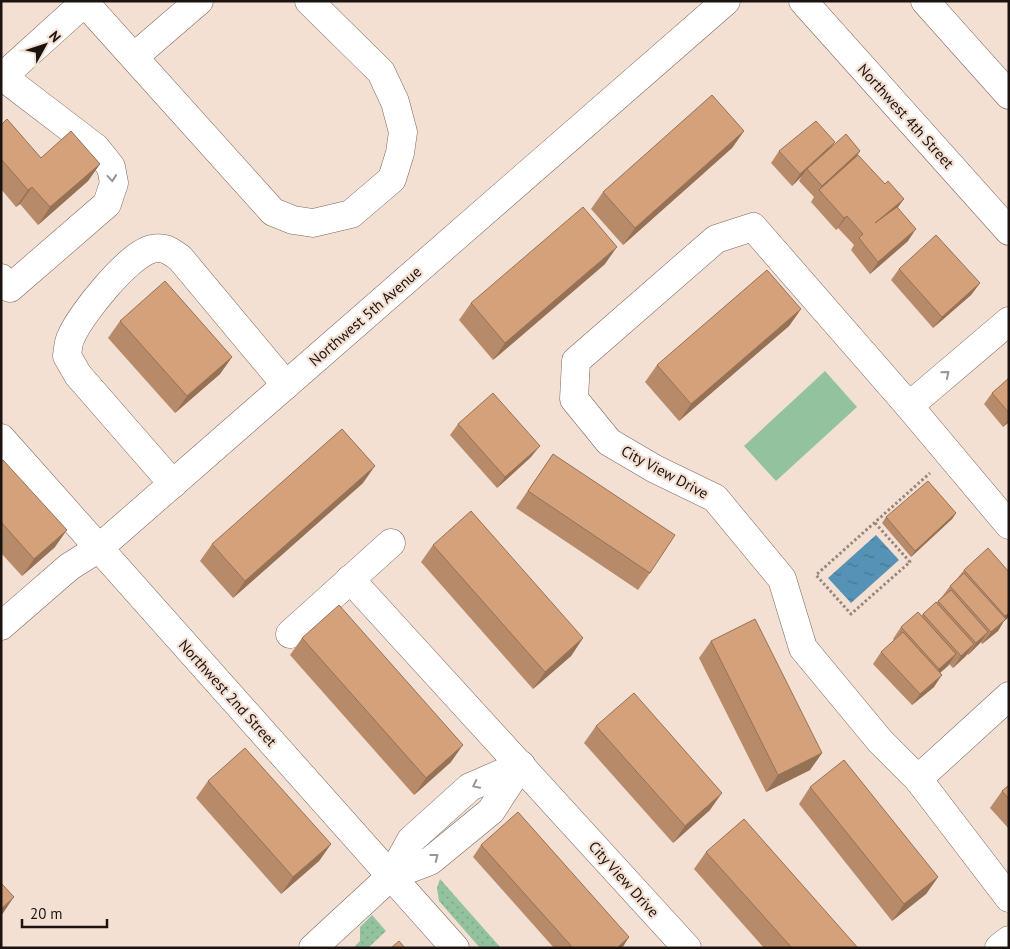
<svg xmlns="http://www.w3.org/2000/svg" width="1010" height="949" font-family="'PT Sans',sans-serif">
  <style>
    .grass { fill: url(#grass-dots) }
    .park { fill: #93c39e }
    .water { fill: url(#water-ripples) }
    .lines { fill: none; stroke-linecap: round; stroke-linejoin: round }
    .minor-casing { stroke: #79685d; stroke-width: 29 }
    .path { stroke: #95867d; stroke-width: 3; stroke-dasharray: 2.5 2.5; stroke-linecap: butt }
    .minor { stroke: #fff; stroke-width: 28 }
    .wall { fill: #b78a6a }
    .shaded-wall { fill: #957156 }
    .building { fill: #d5a17b; stroke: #957156 }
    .oneway { stroke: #989593 }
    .labels { text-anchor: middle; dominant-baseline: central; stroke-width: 4.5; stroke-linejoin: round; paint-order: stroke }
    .street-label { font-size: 15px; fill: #1a130f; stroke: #f4e0d3 }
  </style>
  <defs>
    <pattern id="grass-dots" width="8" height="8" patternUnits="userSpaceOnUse" patternTransform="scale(1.25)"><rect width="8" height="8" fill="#93c39e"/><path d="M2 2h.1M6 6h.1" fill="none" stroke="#7ea787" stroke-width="1.8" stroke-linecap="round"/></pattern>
    <pattern id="water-ripples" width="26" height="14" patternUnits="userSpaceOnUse" patternTransform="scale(1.25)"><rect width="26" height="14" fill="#5692b5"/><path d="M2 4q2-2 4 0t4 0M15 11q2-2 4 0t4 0" fill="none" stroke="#467692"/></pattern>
  </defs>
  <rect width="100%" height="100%" fill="#f4e0d3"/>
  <g class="grass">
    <polygon points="440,879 501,948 480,948 439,901 437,888"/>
    <polygon points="372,915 386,931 368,948 353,948 360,941 360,927"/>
  </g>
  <polygon class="park" points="825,371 857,407 776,481 744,446"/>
  <polygon class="water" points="876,535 899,560 851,603 828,578"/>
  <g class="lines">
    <g class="minor-casing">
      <g id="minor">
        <polyline points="803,1 1009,231"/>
        <polyline points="925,1 1009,95"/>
        <polyline points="85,3 273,212 293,220 313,223 351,214 392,179 400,153 403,132 395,102 381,72 309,1"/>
        <polyline points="134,57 199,1"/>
        <polyline points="1,78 86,1"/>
        <polyline points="1,278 10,288 107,204 114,183 111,167 96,148 3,77"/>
        <polyline points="909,406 1009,321"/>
        <polyline points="1,438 455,948"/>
        <path d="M173 484 78 375 67 356C68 350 68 342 71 337 80 315 129 254 152 249 164 246 170 251 180 258L286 385"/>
        <polyline points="1009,525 909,406 753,227 716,239 576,361 574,399 609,442 655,469 715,498 782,579 803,648 880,741 918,779 1009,696"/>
        <polyline points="350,579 687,948"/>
        <polyline points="1,626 69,567 99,548 726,1"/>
        <polyline points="290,634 391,543"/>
        <polyline points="918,779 1009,898"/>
        <polyline points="391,876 430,861 491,811 521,765"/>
        <polyline points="313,948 391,876 411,840 470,787 521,765"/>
        <polyline points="999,948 1009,940"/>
      </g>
    </g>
    <polyline class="path" points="875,523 910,562 851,614 816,575 930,473"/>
    <use href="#minor" class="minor"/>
  </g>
  <g class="wall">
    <polygon points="1,125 41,158 100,164 88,181 38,225 20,204 16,207 1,189"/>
    <polygon points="744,131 732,148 623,245 591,209 603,192"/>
    <polygon points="832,147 860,151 856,157 898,208 908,241 870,274 851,250 854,245 838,228 836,230 811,202 814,197 799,181 802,176 792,186 771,163 779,151"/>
    <polygon points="605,264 493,360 459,320 471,303"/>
    <polygon points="899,269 980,283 971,295 933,328 891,280"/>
    <polygon points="801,309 789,326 679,421 645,382 657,365"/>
    <polygon points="120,321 232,357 220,374 175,413 108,338"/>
    <polygon points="1009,378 1009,422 1003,427 984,404 992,393"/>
    <polygon points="458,424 531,457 497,488 450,435"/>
    <polygon points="553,454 650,573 638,590 516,508"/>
    <polygon points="1,461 55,547 22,576 1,553"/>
    <polygon points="363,483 233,598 200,561 212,544"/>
    <polygon points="956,513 952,519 911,557 882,523 886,517"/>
    <polygon points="433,545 583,638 571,656 533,689 421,562"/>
    <polygon points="964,570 1009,572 1009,617 1004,621 998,631 982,644 981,642 968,655 967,654 953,668 949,664 940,672 934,687 912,705 873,664 881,652 894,640 893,639 901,627 921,616 923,614 937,602 941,598 950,586 956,580"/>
    <polygon points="302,638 451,762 414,795 290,655"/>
    <polygon points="711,641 822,753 810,770 766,792 699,658"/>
    <polygon points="596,726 710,810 673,843 584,743"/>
    <polygon points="208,781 331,844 319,861 281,894 196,798"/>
    <polygon points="1009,785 1009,829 990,808 1002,791"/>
    <polygon points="810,787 938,877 926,894 892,921 799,804"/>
    <polygon points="481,845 629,937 622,948 554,948 473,857"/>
    <polygon points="706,852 858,948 764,948 694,869"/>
  </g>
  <g class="shaded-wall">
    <polygon points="744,131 732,148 623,245 635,228"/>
    <polygon points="835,142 827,154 807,169 802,176 792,186 800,174"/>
    <polygon points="860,151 852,163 819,190 822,186"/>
    <polygon points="100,164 88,181 38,225 50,207"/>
    <polygon points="32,187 20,204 16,207 28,190"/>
    <polygon points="904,199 896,210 875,223"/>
    <polygon points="847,216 838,228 836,230 844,218"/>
    <polygon points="916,229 908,241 870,274 878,262"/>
    <polygon points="617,247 605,264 493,360 505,343"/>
    <polygon points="980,283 971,295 933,328 942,317"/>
    <polygon points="801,309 789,326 679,421 691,404"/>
    <polygon points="232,357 220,374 175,413 187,396"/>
    <polygon points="1009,419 1009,422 1003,427"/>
    <polygon points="540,446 531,457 497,488 505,477"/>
    <polygon points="375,466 363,483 233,598 245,581"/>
    <polygon points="956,513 952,519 911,557 915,551"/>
    <polygon points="67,530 55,547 22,576 34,559"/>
    <polygon points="1009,613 1009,617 1004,621 998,631 982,644 991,632 999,625 1005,616"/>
    <polygon points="988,632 980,643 968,655 976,643"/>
    <polygon points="583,638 571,656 533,689 545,672"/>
    <polygon points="974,644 966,656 953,668 961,656"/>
    <polygon points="956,654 948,666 931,681 939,669"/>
    <polygon points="942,675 934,687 912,705 920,694"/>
    <polygon points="463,745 451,762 414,795 426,778"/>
    <polygon points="822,753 810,770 766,792 778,775"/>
    <polygon points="722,793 710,810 673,843 685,826"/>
    <polygon points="331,844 319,861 281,894 293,877"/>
    <polygon points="938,877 926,894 892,921 904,904"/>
    <polygon points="14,897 1,916 1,909"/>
    <polygon points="629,937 622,948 617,948"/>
  </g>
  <g class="building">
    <polygon points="712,95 744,131 635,228 603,192"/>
    <polygon points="7,119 41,158 71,131 100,164 50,207 32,187 28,190 1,159 1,125"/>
    <polygon points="816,121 835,142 800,174 779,151"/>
    <polygon points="846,134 860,151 822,186 807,169"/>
    <polygon points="858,155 885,184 888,181 904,199 875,223 897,207 916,229 878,262 859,238 863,234 847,216 844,218 819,190"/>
    <polygon points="583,207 617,247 505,343 471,303"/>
    <polygon points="936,235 980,283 942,317 899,269"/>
    <polygon points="767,270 801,309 691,404 657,365"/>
    <polygon points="165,281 232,357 187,396 120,321"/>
    <polygon points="1009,378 1009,413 992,393"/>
    <polygon points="493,393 540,446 505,477 458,424"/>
    <polygon points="342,429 375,466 245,581 212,544"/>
    <polygon points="553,454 675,535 650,573 528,491"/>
    <polygon points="3,460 67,530 34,559 1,522 1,461"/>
    <polygon points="928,481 956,513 915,551 886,517"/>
    <polygon points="471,511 583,638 545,672 433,545"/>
    <polygon points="988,548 1009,572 1009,613 1005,616 964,570"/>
    <polygon points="964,573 1006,619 991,632 950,586"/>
    <polygon points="951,590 988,632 976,643 938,601"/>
    <polygon points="936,602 974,644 961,656 923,614"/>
    <polygon points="339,605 463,745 426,778 302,638"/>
    <polygon points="918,612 956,654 939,669 901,627"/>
    <polygon points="755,619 822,753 778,775 711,641"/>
    <polygon points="903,632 942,675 920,694 881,652"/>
    <polygon points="634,693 722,793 685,826 596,726"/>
    <polygon points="245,748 331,844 293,877 208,781"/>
    <polygon points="844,760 938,877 904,904 810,787"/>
    <polygon points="1009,785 1009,799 1002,791"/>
    <polygon points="518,812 629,937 617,948 573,948 481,845"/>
    <polygon points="744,819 858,948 792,948 706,852"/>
    <polygon points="1,883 14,897 1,909"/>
    <polygon points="399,941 405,948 391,948"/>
  </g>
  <defs><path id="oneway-chevron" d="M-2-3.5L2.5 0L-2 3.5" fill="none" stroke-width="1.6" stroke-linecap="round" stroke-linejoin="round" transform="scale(1.25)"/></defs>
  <g class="oneway">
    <use href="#oneway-chevron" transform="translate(112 178) rotate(85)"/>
    <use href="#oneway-chevron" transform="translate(946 374) rotate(-40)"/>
    <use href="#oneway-chevron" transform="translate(476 785) rotate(154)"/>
    <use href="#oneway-chevron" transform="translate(435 857) rotate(-38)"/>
  </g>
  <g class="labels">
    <g class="street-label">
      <text transform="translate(906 116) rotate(48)">Northwest 4th Street</text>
      <text transform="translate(365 316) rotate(-41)">Northwest 5th Avenue</text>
      <text transform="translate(665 472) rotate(28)">City View Drive</text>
      <text transform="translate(228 693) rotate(48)">Northwest 2nd Street</text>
      <text transform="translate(624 879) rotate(48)">City View Drive</text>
    </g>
  </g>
  <rect width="1010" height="949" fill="none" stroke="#1a130f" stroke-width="5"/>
  <g transform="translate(45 45) rotate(50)" stroke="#f4e0d3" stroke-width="4" paint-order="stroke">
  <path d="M0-4L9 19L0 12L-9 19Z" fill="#1a130f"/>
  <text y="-8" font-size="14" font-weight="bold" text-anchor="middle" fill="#1a130f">N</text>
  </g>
  <path d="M22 919v8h85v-8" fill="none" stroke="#1a130f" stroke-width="2.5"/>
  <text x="30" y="919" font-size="15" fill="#1a130f" stroke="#f4e0d3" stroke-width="4" paint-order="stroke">20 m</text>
</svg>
